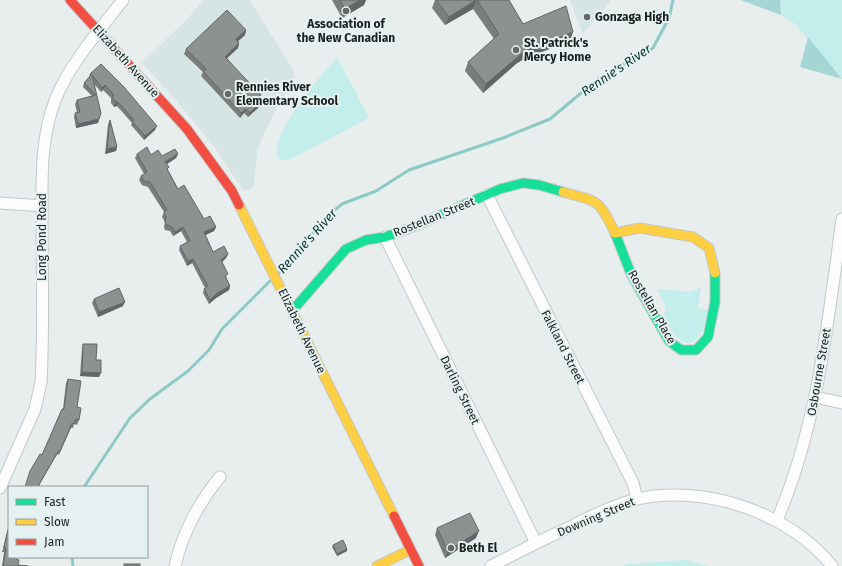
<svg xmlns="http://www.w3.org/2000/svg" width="842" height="566" font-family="'Fira Sans',sans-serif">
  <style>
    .built { fill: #d6e4e3 }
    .green { fill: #c3eeeb }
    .forest { fill: #a5d6d4 }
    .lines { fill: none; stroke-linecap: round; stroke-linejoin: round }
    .stream { stroke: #8ccac6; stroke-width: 3 }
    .street-casing { stroke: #c3c8c8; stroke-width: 13 }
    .fast-casing { stroke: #c3c8c8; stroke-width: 11 }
    .slow-casing { stroke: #c3c8c8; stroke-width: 11 }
    .jam-casing { stroke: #c3c8c8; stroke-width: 11 }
    .street { stroke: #fcfcfc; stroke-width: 11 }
    .fast { stroke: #16e098; stroke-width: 9 }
    .slow { stroke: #ffcf43; stroke-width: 9 }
    .jam { stroke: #f24e42; stroke-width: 9 }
    .wall { fill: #797e7d }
    .shaded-wall { fill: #636666 }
    .building { fill: #8d9291; stroke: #636666 }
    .poi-dot { fill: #636867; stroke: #e5f1f0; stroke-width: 1.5 }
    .labels { text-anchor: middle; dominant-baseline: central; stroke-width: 4; stroke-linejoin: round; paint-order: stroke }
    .poi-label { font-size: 12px; font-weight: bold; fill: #1b201f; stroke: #e5f1f0; text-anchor: start }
    .street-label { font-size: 12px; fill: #1b201f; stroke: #e5f1f0 }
    .water-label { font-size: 13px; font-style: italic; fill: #0b3634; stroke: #e5f1f0 }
  </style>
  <rect width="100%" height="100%" fill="#e8eeee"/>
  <g class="built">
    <polygon points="204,0 250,0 293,70 294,80 290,88 279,104 262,138 257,152 254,186 250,190 244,190 241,187 213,145 175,99 142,63 188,18"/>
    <polygon points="570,0 611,0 583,34"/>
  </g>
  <g class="green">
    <polygon points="780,0 842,0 842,78 795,24 781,15"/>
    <path d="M337 57 369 118 291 159 280 160C263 140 323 74 337 57Z"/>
    <path d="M701 287 698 308 708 310C706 324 697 356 677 337 671 332 667 324 663 317L666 309 658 289 691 292Z"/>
    <polygon points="685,560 709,566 624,566 627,564"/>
  </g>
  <g class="forest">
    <polygon points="741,0 780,0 781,15"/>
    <polygon points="808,37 842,79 800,67"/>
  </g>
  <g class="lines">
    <g class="stream">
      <polyline points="279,273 325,218 342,204 376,191 409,170 503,138 550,119 599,78 653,48 669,18 673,0"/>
      <polyline points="84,487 130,418 150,399 188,371 209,350 222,329 271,280"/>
      <polyline points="72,557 73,566"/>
    </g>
    <g class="street-casing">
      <g id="street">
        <polyline points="487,195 633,483 637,499"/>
        <polyline points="0,203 42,206"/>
        <polyline points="385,237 536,543"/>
        <polyline points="815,397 842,403"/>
        <path d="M0 488 35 409 41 382C44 328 42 274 42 221 42 178 40 138 56 98 71 62 99 31 123 0"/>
        <path d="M777 520C818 425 828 320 842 219"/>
        <path d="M175 566C182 534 199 502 220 477"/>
        <path d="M491 566C517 553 543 539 570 527 591 516 614 505 637 499 703 484 789 512 832 566"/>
      </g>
    </g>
    <g class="fast-casing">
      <g id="fast">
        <polyline points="615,233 631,274 669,341 681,350 696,350 708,337 715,302 715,273"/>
        <polyline points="292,311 346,249 366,240 385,237 413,227 500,189 523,183 539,185 563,192"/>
      </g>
    </g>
    <g class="slow-casing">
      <g id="slow">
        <path d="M563 192C599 202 598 198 615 233L640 228 693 237 709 248 715 273"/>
        <polyline points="239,205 394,516"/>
        <polyline points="377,566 410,550"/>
      </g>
    </g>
    <g class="jam-casing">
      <g id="jam">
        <polyline points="70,0 187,129 232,191 239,205"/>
        <polyline points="394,516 419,566"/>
      </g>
    </g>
    <use href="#street" class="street"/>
    <use href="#fast" class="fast"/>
    <use href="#slow" class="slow"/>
    <use href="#jam" class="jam"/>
  </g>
  <g class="wall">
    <polygon points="332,0 366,0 364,5 342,18"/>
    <polygon points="435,0 509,0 523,24 570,41 526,58 517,63 483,93 465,71 468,62 494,39 473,9 445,25 432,8"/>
    <polygon points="246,30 245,35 238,41 239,43 238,48 227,58 259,100 258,101 258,108 248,117 244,113 240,118 201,76 203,72 184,54 186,49"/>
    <polygon points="101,64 155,130 144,140 131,125 132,123 117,106 114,107 111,103 111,98 103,90 101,92 94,84 101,113 98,123 76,128 74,117 75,113 77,113 75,104 77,100 92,96 83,87 84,83 89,77 90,74"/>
    <polygon points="110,120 117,147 116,151 105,154 108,124"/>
    <polygon points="137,154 162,156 178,154 176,158 167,164 168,170 178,189 204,219 216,227 214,231 205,235 213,252 228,254 226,258 222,262 227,279 230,286 229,290 216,298 209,304 203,293 204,289 205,288 192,263 187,266 179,250 180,246 187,242 181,231 173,236 170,231 165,230 164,227 165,222 162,217 164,212 148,187 142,185 139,180 141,176 144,174 135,158"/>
    <polygon points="94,299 123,306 98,317 92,303"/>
    <polygon points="83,344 96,360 99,377 80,376 82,348"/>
    <polygon points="68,379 77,407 79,420 77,425 74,424 73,428 71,428 59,455 57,454 39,485 42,455 63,409 66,383"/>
    <polygon points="437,528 476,538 445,558 435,535"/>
    <polygon points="8,529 18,565 28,566 2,566 4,552 2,552"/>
    <polygon points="333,545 347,549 347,551 337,556 332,547"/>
  </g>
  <g class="shaded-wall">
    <polygon points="360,0 366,0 364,5 342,18 345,9"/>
    <polygon points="476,0 473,9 445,25 449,17"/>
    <polygon points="246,30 245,35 235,44 236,39"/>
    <polygon points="573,32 570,41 526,58 517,63 483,93 486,84 520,55 529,49"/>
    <polygon points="239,43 238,48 224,61 225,57"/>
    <polygon points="105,85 103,90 101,92 102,88"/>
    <polygon points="261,95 259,100 255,103 256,99"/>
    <polygon points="116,102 118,102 117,106 114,107"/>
    <polygon points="260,103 258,108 248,117 250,113"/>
    <polygon points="246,109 244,113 240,118 241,113"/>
    <polygon points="99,119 98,123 76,128 78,124"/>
    <polygon points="157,126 155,130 144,140 145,136"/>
    <polygon points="117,147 116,151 105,154 107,149"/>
    <polygon points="178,154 176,158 164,166 165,162"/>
    <polygon points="183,227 181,231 173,236 175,232"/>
    <polygon points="216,227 214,231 202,237 204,232"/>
    <polygon points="228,254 226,258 219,265 221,260"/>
    <polygon points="193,259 192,263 187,266 188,261"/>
    <polygon points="230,286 229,290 216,298 209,304 210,300 217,293"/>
    <polygon points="125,302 123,306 98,317 99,312"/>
    <polygon points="82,372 101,373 99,377 80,376"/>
    <polygon points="59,450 57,454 39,485 41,481"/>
    <polygon points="479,531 476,538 445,558 448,551"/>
    <polygon points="347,549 347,551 337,556 337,554"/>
  </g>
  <g class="building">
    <polygon points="340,0 360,0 345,9"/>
    <polygon points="436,0 476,0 449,17"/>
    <polygon points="477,0 509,0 523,24 566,6 573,32 529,49 520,55 486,84 468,62 499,34"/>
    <polygon points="227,10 246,30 236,39 239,43 225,57 261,95 256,99 260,103 250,113 246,109 241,113 203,71 206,69 186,49"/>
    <polygon points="101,64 124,87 157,126 145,136 132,121 134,120 118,102 116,102 113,98 113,94 105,85 102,88 92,75 101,113 99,119 78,124 75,113 80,112 77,100 96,95 84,83 91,75 90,74"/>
    <polygon points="110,120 117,147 107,149"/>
    <polygon points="147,147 151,155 158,150 162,156 175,149 178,154 165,162 169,167 167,169 178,189 184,185 204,219 210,216 216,227 204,232 213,252 224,246 228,254 221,260 228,274 225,276 230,286 217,293 210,300 204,289 208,286 193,259 188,261 180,246 190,241 183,227 175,232 172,227 167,225 165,223 166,217 164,212 167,210 150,182 144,181 141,176 147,172 137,154"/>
    <polygon points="119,288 125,302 99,312 94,299"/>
    <polygon points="83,344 97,344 96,360 101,360 101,373 82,372"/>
    <polygon points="68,379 81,381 77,407 81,408 79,420 76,419 74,424 72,423 60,451 59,450 41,481 38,487 25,487 30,471 40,454 42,455 62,409 64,409"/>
    <polygon points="470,513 479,531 448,551 437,528"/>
    <polygon points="8,529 9,530 9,557 17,557 16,559 19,560 18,565 28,566 3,566 6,548 4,547"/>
    <polygon points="343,540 347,549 337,554 333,545"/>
    <rect x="124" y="564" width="16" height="2"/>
  </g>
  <g class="poi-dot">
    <circle cx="346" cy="11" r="4"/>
    <circle cx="587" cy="17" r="4"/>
    <circle cx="516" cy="50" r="4"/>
    <circle cx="228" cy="94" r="4"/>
    <circle cx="451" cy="548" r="4"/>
  </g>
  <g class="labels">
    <g class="poi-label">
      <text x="595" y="17">Gonzaga High</text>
      <text x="346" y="24" text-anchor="middle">Association of<tspan x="346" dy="14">the New Canadian</tspan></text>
      <text x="524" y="43">St. Patrick's<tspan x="524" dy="14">Mercy Home</tspan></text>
      <text x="236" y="87">Rennies River<tspan x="236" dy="14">Elementary School</tspan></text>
      <text x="459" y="548">Beth El</text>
    </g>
    <g class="street-label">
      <text transform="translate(126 61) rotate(48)">Elizabeth Avenue</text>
      <text transform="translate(434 217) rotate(-22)">Rostellan Street</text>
      <text transform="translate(42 237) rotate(-90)">Long Pond Road</text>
      <text transform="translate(652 307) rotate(60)">Rostellan Place</text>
      <text transform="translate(302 331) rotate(64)">Elizabeth Avenue</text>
      <text transform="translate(563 347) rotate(63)">Falkland Street</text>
      <text transform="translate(819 372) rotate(-80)">Osbourne Street</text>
      <text transform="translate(460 390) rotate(64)">Darling Street</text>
      <text transform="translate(596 517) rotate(-23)">Downing Street</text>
    </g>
    <g class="water-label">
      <text transform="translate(616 70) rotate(-34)">Rennie's River</text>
      <text transform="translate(307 241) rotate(-48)">Rennie's River</text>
    </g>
  </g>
  <rect x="8" y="486" width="140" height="72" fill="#e5f1f0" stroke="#949d9c"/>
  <rect x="16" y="499" width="20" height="6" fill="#16e098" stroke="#949d9c"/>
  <text x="44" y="506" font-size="12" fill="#1b201f">Fast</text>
  <rect x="16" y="519" width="20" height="6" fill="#ffcf43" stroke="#949d9c"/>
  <text x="44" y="526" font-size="12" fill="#1b201f">Slow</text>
  <rect x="16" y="539" width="20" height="6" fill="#f24e42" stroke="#949d9c"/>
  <text x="44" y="546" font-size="12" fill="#1b201f">Jam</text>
</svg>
